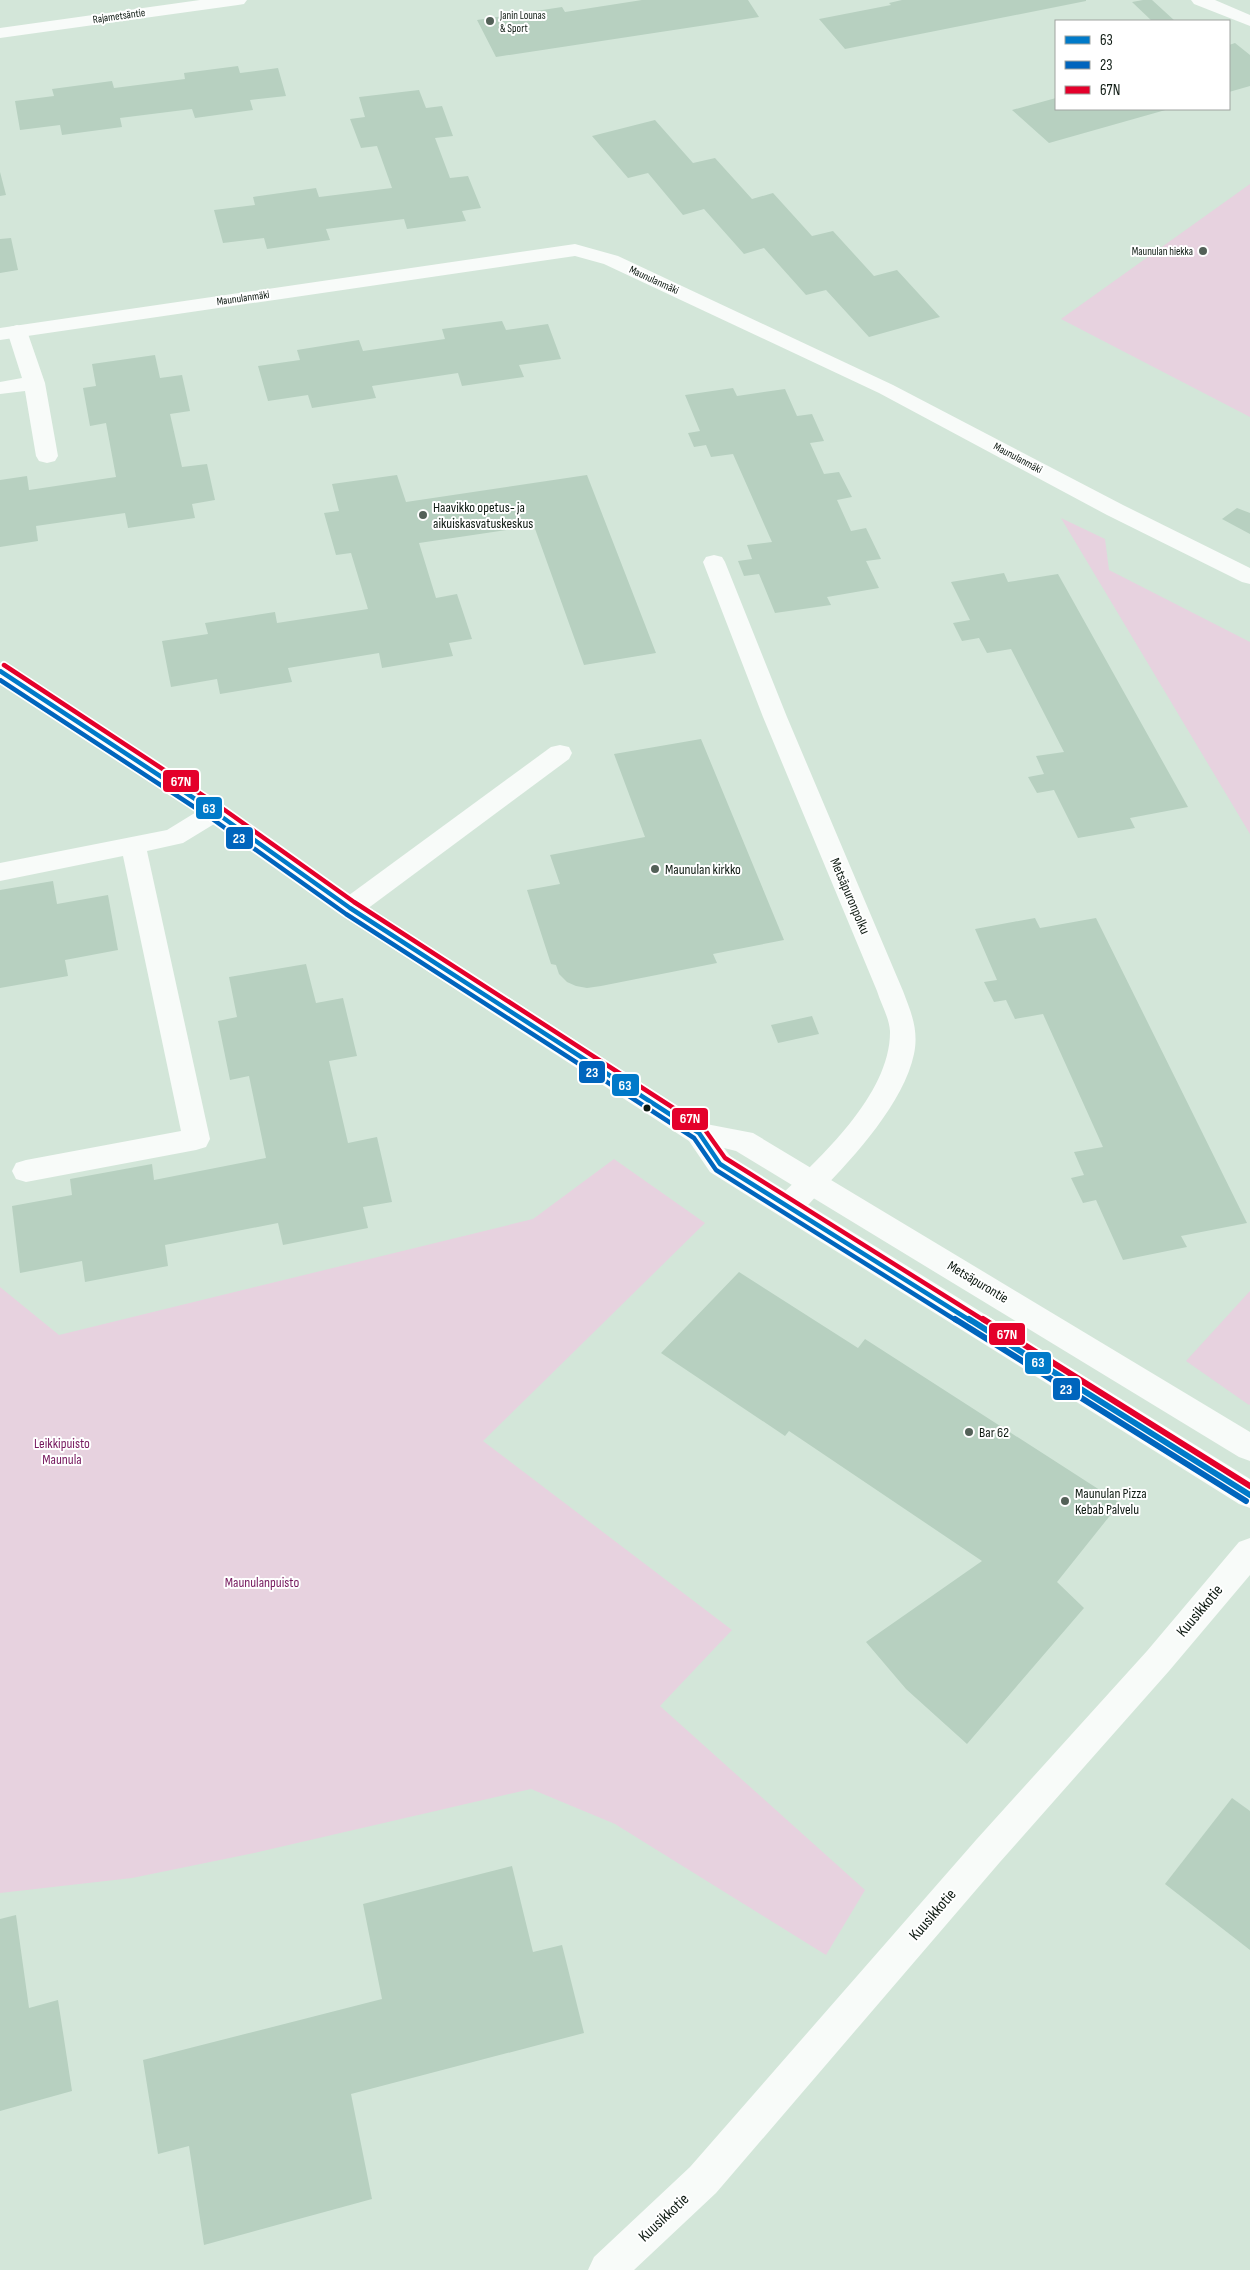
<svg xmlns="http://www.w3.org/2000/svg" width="1250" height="2270" font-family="'Sofia Sans Condensed',sans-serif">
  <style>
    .green { fill: #e7d2df }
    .building { fill: #b7d0c0 }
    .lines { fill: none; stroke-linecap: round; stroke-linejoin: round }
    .lane { fill: #f8fbf9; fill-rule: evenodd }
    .street { fill: #f8fbf9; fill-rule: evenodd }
    .secondary { fill: #f8fbf9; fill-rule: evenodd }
    .bus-1-far1-casing { stroke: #fff; stroke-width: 8 }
    .bus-1-casing { stroke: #fff; stroke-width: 10 }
    .bus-2-far1-casing { stroke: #fff; stroke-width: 8 }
    .bus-2-casing { stroke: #fff; stroke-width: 10 }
    .bus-3-far1-casing { stroke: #fff; stroke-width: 8 }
    .bus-3-casing { stroke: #fff; stroke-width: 10 }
    .bus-1-far1 { stroke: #007ac9; stroke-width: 4.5 }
    .bus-1 { stroke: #007ac9; stroke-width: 6 }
    .bus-2-far1 { stroke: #0065bd; stroke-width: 4.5 }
    .bus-2 { stroke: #0065bd; stroke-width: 6 }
    .bus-3-far1 { stroke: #e4002b; stroke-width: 4.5 }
    .bus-3 { stroke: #e4002b; stroke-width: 6 }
    .poi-dot { fill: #536158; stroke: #fff; stroke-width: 2 }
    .bus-dot { fill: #0e1a12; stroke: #fff; stroke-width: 2 }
    .labels { text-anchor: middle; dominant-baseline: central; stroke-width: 4; stroke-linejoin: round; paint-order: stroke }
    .far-poi-label { font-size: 11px; fill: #0e1a12; stroke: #fff; text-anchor: start }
    .far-street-label { font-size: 11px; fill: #0e1a12; stroke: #fff }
    .poi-label { font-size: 14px; fill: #0e1a12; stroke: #fff; text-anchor: start }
    .street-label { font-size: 14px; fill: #0e1a12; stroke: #fff }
    .park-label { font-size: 14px; fill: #76195e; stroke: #fff }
    .near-street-label { font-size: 16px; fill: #0e1a12; stroke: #fff }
    .line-badge { stroke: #fff; stroke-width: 2 }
    .badge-label { font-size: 14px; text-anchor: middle; font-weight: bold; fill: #fff }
  </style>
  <rect width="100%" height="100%" fill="#d3e6d9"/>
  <g class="green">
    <polygon points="1250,184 1250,417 1061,319"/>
    <polygon points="1061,518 1105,539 1109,570 1250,642 1250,834"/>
    <polygon points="614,1159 705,1223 483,1441 732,1630 660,1706 865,1890 826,1955 615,1824 531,1789 254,1853 132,1878 0,1893 0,1287 59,1335 533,1219"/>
    <polygon points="1250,1291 1250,1404 1249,1405 1186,1361"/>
  </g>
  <g class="building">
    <polygon points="642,0 748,0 759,17 496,57 477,20 562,7 565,12"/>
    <polygon points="902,0 1086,0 1086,1 845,49 819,19 891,5 889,3"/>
    <polygon points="1143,0 1152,0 1175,21 1152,21 1132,2"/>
    <polygon points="1235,43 1250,55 1250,86 1229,92 1229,45"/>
    <polygon points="238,66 240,73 278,68 286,96 250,100 253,110 195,118 192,109 120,118 122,127 62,135 60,125 20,130 15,101 54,96 52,89 112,81 114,88 122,87 185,79 184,73"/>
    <polygon points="419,90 426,108 442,106 453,136 435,138 450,178 468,176 481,208 462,211 466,221 407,229 404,219 326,229 330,240 267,249 264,238 223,243 214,210 255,205 253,197 316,188 319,197 392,188 377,146 361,148 350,119 365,117 359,97"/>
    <polygon points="1056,98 1056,109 1169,109 1049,143 1012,110"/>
    <polygon points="655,120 693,163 715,158 752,199 773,193 812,236 833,231 874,276 897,270 940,317 869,337 826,290 806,295 764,248 744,254 704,209 683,215 648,173 628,178 592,136"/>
    <polygon points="0,172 6,195 0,196"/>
    <polygon points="11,238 18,270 0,273 0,239"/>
    <polygon points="502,321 506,330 548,324 561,359 519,365 524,377 462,386 458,373 372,386 376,398 312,408 308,395 268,401 258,366 300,360 297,350 359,340 363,351 445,339 442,329"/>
    <polygon points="155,355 160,378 182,375 190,411 170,414 182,467 207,464 215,500 192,504 195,518 128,528 125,513 36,526 38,541 0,547 0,480 27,476 29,490 116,477 106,423 90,426 83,388 96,386 92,364"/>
    <polygon points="733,388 737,396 785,389 797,416 812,414 824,441 810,443 824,474 839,472 852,497 837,500 851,531 866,528 881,559 866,561 879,588 827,597 831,605 775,613 759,574 744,576 738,561 752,559 747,545 772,542 733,454 711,457 706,445 694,447 688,433 700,431 685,395"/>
    <polygon points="397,475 406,502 587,475 656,653 584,665 534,526 419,543 436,598 457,594 472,639 449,643 453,656 382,668 379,653 288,668 292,682 220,694 217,679 171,687 162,641 208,634 205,623 275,612 277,623 368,609 351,553 336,555 324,513 339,511 332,484"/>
    <polygon points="1237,508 1250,513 1250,534 1222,519"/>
    <polygon points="1004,573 1008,582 1058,574 1188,807 1130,818 1135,828 1078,838 1054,790 1037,793 1028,777 1044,774 1036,756 1064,752 1011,649 987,653 979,638 962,641 953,623 970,620 951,582"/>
    <polygon points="701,739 784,940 713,954 717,963 601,986 587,988 576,986 567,982 559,974 556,965 551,964 527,890 560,884 550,855 645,837 614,754"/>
    <polygon points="53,881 57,904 108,895 118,950 65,960 68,976 0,988 0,890"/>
    <polygon points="1035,918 1040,928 1096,918 1247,1223 1181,1236 1187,1247 1123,1260 1096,1200 1083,1203 1071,1178 1084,1175 1074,1152 1103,1147 1043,1014 1015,1019 1006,1000 994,1002 984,982 997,980 975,929"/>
    <polygon points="306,964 316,1003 343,998 357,1056 329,1061 348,1143 377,1137 392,1202 363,1207 368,1228 283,1245 278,1223 165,1245 168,1266 85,1282 82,1261 20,1273 12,1206 72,1195 70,1179 152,1164 154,1180 266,1158 249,1076 230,1080 218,1021 237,1017 229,977"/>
    <polygon points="812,1016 819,1034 778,1043 771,1025"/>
    <polygon points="739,1272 858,1348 865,1339 1120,1503 1057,1582 1084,1608 967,1744 906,1689 866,1642 982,1561 789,1431 785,1436 661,1353"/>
    <polygon points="1232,1798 1250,1811 1250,1950 1165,1884"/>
    <polygon points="512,1866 533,1952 562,1945 584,2033 351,2094 372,2199 204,2245 189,2146 158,2154 143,2060 382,1999 363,1904"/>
    <polygon points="16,1915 29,2008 58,2000 72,2091 0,2111 0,1919"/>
  </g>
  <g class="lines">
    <g class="lane">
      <polygon points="17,325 24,327 27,331 45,383 58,456 55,461 47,463 39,461 36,456 25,391 0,394 0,382 22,378 7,331 10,327"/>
      <polygon points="560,745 569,747 572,753 569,759 359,915 350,917 341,915 337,908 341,901 551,747"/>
      <polygon points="215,803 224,806 227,812 224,818 183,843 147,851 210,1139 206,1147 196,1150 26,1182 16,1179 12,1171 16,1163 26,1160 181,1131 123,856 0,881 0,863 167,830 206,806"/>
    </g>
    <g class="street">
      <polygon points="1191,0 1215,0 1250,15 1250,26 1194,4"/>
      <polygon points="575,244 618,256 893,385 1123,505 1250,568 1250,584 1242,582 1107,515 879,393 604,264 575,256 0,340 0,328"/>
      <path d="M714 555 722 557 725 562 787 717 903 991C911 1012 919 1030 914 1054 904 1102 855 1156 821 1191 814 1198 805 1210 796 1214 789 1218 785 1216 778 1214L774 1206 778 1198C820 1158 891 1094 890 1031 889 1017 881 1004 877 991L763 717 703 562 706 557Z"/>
      <polygon points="1250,1538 1250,1575 1169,1671 1000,1862 716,2193 634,2270 588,2270 594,2257 690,2167 976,1840 1147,1651 1239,1542"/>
    </g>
    <g class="secondary">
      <polygon points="200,0 247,0 244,4 238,5 0,38 0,28"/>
      <polygon points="0,663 8,665 224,806 359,901 706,1124 753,1133 1250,1432 1250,1461 1239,1457 736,1151 724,1148 730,1156 1250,1479 1250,1508 1239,1504 710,1172 689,1141 341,915 206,818 0,682"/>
    </g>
    <g class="bus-1-far1-casing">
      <polyline id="bus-1-far1" points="0,671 215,812 350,908 699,1133 720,1164 971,1321"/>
    </g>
    <g class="bus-1-casing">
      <polyline id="bus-1" points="969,1319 1250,1495"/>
    </g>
    <g class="bus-2-far1-casing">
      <polyline id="bus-2-far1" points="0,680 211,818 346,914 694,1138 716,1170 957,1321"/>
    </g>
    <g class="bus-2-casing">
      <polyline id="bus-2" points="955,1319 1246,1501"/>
    </g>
    <g class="bus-3-far1-casing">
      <polyline id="bus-3-far1" points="4,665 219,806 354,902 703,1127 725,1158 985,1321"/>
    </g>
    <g class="bus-3-casing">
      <polyline id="bus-3" points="983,1319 1250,1486"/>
    </g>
    <use href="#bus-1-far1" class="bus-1-far1"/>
    <use href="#bus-1" class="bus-1"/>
    <use href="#bus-2-far1" class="bus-2-far1"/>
    <use href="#bus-2" class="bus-2"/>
    <use href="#bus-3-far1" class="bus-3-far1"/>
    <use href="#bus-3" class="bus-3"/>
  </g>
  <g class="poi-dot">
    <circle cx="490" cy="21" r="5"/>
    <circle cx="1203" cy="251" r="5"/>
    <circle cx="423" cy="515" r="5"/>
    <circle cx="655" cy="869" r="5"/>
    <circle cx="969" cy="1432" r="5"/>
    <circle cx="1065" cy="1501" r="5"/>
  </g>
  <circle class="bus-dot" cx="647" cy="1108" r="4.5"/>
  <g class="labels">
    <g class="far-poi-label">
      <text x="500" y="15">Janin Lounas<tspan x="500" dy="13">&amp; Sport</tspan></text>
      <text x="1193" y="251" text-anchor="end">Maunulan hiekka</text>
    </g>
    <g class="far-street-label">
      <text transform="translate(119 16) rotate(-8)">Rajametsäntie</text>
      <text transform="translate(654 280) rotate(25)">Maunulanmäki</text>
      <text transform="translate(243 298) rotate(-8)">Maunulanmäki</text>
      <text transform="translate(1018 458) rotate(28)">Maunulanmäki</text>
    </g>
    <g class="poi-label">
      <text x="433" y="507">Haavikko opetus- ja<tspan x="433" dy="16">aikuiskasvatuskeskus</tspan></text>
      <text x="665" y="869">Maunulan kirkko</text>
      <text x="979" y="1432">Bar 62</text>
      <text x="1075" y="1493">Maunulan Pizza<tspan x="1075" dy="16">Kebab Palvelu</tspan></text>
    </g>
    <g class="street-label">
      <text transform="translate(850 896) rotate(67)">Metsäpuronpolku</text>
      <text transform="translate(978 1282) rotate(31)">Metsäpurontie</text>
    </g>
    <g class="park-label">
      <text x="62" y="1443">Leikkipuisto<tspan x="62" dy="16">Maunula</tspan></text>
      <text x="262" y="1582">Maunulanpuisto</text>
    </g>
    <g class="near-street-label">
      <text transform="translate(1200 1611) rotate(-50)">Kuusikkotie</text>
      <text transform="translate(933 1915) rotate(-49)">Kuusikkotie</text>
      <text transform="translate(664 2218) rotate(-43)">Kuusikkotie</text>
    </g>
  </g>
  <g class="line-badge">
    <rect x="162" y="769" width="38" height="24" rx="5" fill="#e4002b"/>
    <rect x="195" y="796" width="28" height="24" rx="5" fill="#007ac9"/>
    <rect x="225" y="826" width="29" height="24" rx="5" fill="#0065bd"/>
    <rect x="578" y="1060" width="28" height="24" rx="5" fill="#0065bd"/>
    <rect x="611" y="1073" width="29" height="24" rx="5" fill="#007ac9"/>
    <rect x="671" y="1107" width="38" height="24" rx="5" fill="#e4002b"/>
    <rect x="988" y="1322" width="38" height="24" rx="5" fill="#e4002b"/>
    <rect x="1024" y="1351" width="28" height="24" rx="5" fill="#007ac9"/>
    <rect x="1052" y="1377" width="29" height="24" rx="5" fill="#0065bd"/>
  </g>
  <g class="badge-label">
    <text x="181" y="786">67N</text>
    <text x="209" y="813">63</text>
    <text x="239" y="843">23</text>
    <text x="592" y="1077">23</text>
    <text x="625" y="1090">63</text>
    <text x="690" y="1123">67N</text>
    <text x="1007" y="1339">67N</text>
    <text x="1038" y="1367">63</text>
    <text x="1066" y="1394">23</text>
  </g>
  <rect x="1055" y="20" width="175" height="90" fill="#ffffff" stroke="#9fa3a0"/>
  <rect x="1065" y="36" width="25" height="8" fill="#007ac9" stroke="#9fa3a0"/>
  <text x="1100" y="45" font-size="15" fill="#0e1a12">63</text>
  <rect x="1065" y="61" width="25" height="8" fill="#0065bd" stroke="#9fa3a0"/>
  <text x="1100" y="70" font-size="15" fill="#0e1a12">23</text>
  <rect x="1065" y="86" width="25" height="8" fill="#e4002b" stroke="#9fa3a0"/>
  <text x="1100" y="95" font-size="15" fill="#0e1a12">67N</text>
</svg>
